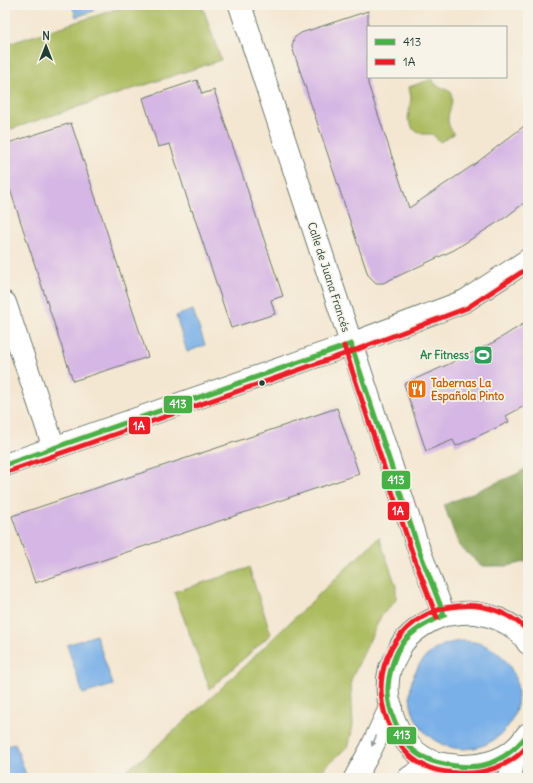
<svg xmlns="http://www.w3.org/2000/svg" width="533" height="783" font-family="Delius,sans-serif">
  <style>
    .green { fill: #acbc5f; stroke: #667c4a }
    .forest { fill: #89a456; stroke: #547045 }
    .water { fill: #7ab0e8; stroke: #4c768e }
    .building { fill: #d5b6e4 }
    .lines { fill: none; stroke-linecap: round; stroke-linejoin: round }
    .minor-casing { stroke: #6a786b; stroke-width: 24 }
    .secondary-casing { stroke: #6a786b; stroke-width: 24 }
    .minor { stroke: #fff; stroke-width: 22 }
    .secondary { stroke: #fff; stroke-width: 22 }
    .bus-1-casing { stroke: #f7f3e8; stroke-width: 8 }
    .bus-2-casing { stroke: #f7f3e8; stroke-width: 8 }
    .bus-1 { stroke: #48b146; stroke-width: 5 }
    .bus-2 { stroke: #ee1c25; stroke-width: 5 }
    .oneway { fill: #8f9e9a }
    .bus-dot { fill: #1f3d34; stroke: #f7f3e8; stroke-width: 1.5 }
    .labels { text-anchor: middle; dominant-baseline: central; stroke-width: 3.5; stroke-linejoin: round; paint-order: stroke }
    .street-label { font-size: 11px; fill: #1f3d34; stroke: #f7f3e8 }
    .leisure-label { font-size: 11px; font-weight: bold; fill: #27864d; stroke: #f7f3e8; text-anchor: end }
    .food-label { font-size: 11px; font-weight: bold; fill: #c56008; stroke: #f7f3e8; text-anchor: start }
    .line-badge { stroke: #f7f3e8; stroke-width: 1.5 }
    .badge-label { font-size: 11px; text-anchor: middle; font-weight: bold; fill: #fff }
  </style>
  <rect width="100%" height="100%" fill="#f7f3e8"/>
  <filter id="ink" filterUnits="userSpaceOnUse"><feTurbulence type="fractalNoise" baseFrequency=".025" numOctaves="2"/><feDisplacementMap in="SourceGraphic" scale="8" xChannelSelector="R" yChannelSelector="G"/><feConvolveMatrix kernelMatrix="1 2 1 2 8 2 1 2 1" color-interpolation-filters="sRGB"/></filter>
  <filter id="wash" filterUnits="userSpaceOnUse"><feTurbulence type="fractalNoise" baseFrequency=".012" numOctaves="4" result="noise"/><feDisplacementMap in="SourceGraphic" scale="16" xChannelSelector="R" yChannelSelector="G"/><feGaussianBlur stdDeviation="0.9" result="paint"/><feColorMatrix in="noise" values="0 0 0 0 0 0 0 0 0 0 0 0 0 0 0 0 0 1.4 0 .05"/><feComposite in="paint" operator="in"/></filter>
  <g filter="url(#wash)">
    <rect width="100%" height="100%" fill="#f4e7d1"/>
    <g class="green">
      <polygon points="129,5 202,5 221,60 5,131 5,45"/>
      <path d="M432 79 435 84 451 92C456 108 440 116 454 134L440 142 432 134H422L413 129 408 119 411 98 409 87Z"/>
      <polygon points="379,537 396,586 396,600 381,616 351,680 353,725 349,745 314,778 116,778 147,755 214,695"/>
      <polygon points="249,568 271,634 210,689 174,592"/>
    </g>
    <polygon class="forest" points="528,467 528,561 508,566 482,566 459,546 444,505 517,474"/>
    <g class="water">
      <polygon points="72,5 92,5 94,11 76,17"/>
      <polygon points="193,310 205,345 187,352 176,316"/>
      <polygon points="96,635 113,685 83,694 67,645"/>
      <circle cx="464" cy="695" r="54"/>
      <polygon points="15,743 27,778 5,778 5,747"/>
    </g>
    <g id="blocks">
      <g class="building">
        <polygon points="368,11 368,84 409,208 475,164 528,123 528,200 506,217 454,250 383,283 376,283 368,275 292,47 294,38 301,33"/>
        <polygon points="197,80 202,94 214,90 283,296 271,300 275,314 231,328 192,210 191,211 170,144 158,147 143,98"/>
        <polygon points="71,123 148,357 73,381 5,174 5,144"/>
        <polygon points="528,321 528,404 506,416 509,422 456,446 453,440 426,451 404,384 449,364 494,342"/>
        <polygon points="337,408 359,474 35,583 12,516"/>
      </g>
    </g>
  </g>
  <g filter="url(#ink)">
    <use href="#blocks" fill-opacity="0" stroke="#6a786b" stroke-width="1"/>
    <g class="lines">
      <g class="minor-casing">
        <g id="minor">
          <polyline points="240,5 419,550 444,615"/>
          <polyline points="5,303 54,448"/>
          <polyline points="5,465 351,344 465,301 528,260"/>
          <polyline points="510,778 516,748"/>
        </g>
      </g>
      <g class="secondary-casing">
        <g id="secondary">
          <path d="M528 643C516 622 485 611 462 613 456 614 450 614 444 615 429 620 412 631 402 644 400 647 399 651 397 655 395 659 392 664 390 668 381 703 399 749 433 762 442 765 452 765 460 766 479 767 502 761 516 748 521 744 524 738 528 734"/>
          <polyline points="355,778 371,749 391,706"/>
          <polyline points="409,778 433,762"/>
        </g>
      </g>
      <use href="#minor" class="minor"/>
      <use href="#secondary" class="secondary"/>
      <g class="bus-1-casing">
        <g id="bus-1">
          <polyline points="351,344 419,550 444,615"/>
          <polyline points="5,465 351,344"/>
          <path d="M444 615C429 622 412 630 402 644 393 657 387 679 388 694 389 712 400 739 414 751 432 766 475 772 495 761 510 754 518 746 528 734"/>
        </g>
      </g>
      <g class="bus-2-casing">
        <g id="bus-2">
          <polyline points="344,346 412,552 437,618"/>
          <polyline points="7,472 353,351 467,308 528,268"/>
          <path d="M528 631C510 613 485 603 459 606 453 607 447 607 441 609 388 625 366 683 392 731 400 748 413 762 430 768 439 772 449 772 457 773 483 775 512 766 528 745"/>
        </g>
      </g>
      <use href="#bus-1" class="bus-1"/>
      <use href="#bus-2" class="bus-2"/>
    </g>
    <defs><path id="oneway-solid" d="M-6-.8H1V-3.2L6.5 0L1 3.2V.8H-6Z"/></defs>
    <use class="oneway" href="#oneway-solid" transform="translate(374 741) rotate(114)"/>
  </g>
  <defs>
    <g id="stadium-square" transform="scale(1)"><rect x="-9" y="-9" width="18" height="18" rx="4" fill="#2e9e5b" stroke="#f7f3e8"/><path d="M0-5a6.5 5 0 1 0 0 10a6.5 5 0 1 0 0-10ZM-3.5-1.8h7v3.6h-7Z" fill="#fff"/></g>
    <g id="restaurant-square" transform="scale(1)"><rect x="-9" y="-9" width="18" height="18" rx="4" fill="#e8710a" stroke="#f7f3e8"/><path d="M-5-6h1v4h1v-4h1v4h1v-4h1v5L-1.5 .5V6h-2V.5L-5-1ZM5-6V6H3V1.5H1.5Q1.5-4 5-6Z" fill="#fff"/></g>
  </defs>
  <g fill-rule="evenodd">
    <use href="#stadium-square" x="483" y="355"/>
    <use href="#restaurant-square" x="417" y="389"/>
  </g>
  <circle class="bus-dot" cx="262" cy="383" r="3.5"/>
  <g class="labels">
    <g class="street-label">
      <text transform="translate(329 277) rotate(72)">Calle de Juana Francés</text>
    </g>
    <g class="leisure-label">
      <text x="469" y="355">Ar Fitness</text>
    </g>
    <g class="food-label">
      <text x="431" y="383">Tabernas La<tspan x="431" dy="13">Española Pinto</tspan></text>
    </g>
  </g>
  <g class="line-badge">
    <rect x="163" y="395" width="30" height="19" rx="4" fill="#48b146"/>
    <rect x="128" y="416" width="23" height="19" rx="4" fill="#ee1c25"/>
    <rect x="381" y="470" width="30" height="20" rx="4" fill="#48b146"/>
    <rect x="387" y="501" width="23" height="20" rx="4" fill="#ee1c25"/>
    <rect x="386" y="726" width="31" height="19" rx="4" fill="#48b146"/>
  </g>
  <g class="badge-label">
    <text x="178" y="408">413</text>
    <text x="139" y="430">1A</text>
    <text x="396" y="484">413</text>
    <text x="398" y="515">1A</text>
    <text x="402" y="739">413</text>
  </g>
  <rect width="533" height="783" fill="none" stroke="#f7f3e8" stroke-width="20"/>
  <rect x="367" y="26" width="140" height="52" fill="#f7f3e8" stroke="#a1aaa0"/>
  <rect x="375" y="39" width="20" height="6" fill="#48b146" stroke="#a1aaa0"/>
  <text x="403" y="46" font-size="12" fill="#1f3d34">413</text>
  <rect x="375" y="59" width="20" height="6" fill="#ee1c25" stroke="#a1aaa0"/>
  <text x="403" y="66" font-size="12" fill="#1f3d34">1A</text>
  <g transform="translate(46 46)" stroke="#f7f3e8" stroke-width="3" paint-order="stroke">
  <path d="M0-3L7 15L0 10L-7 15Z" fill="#1f3d34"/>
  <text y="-6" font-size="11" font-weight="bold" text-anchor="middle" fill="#1f3d34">N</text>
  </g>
</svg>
